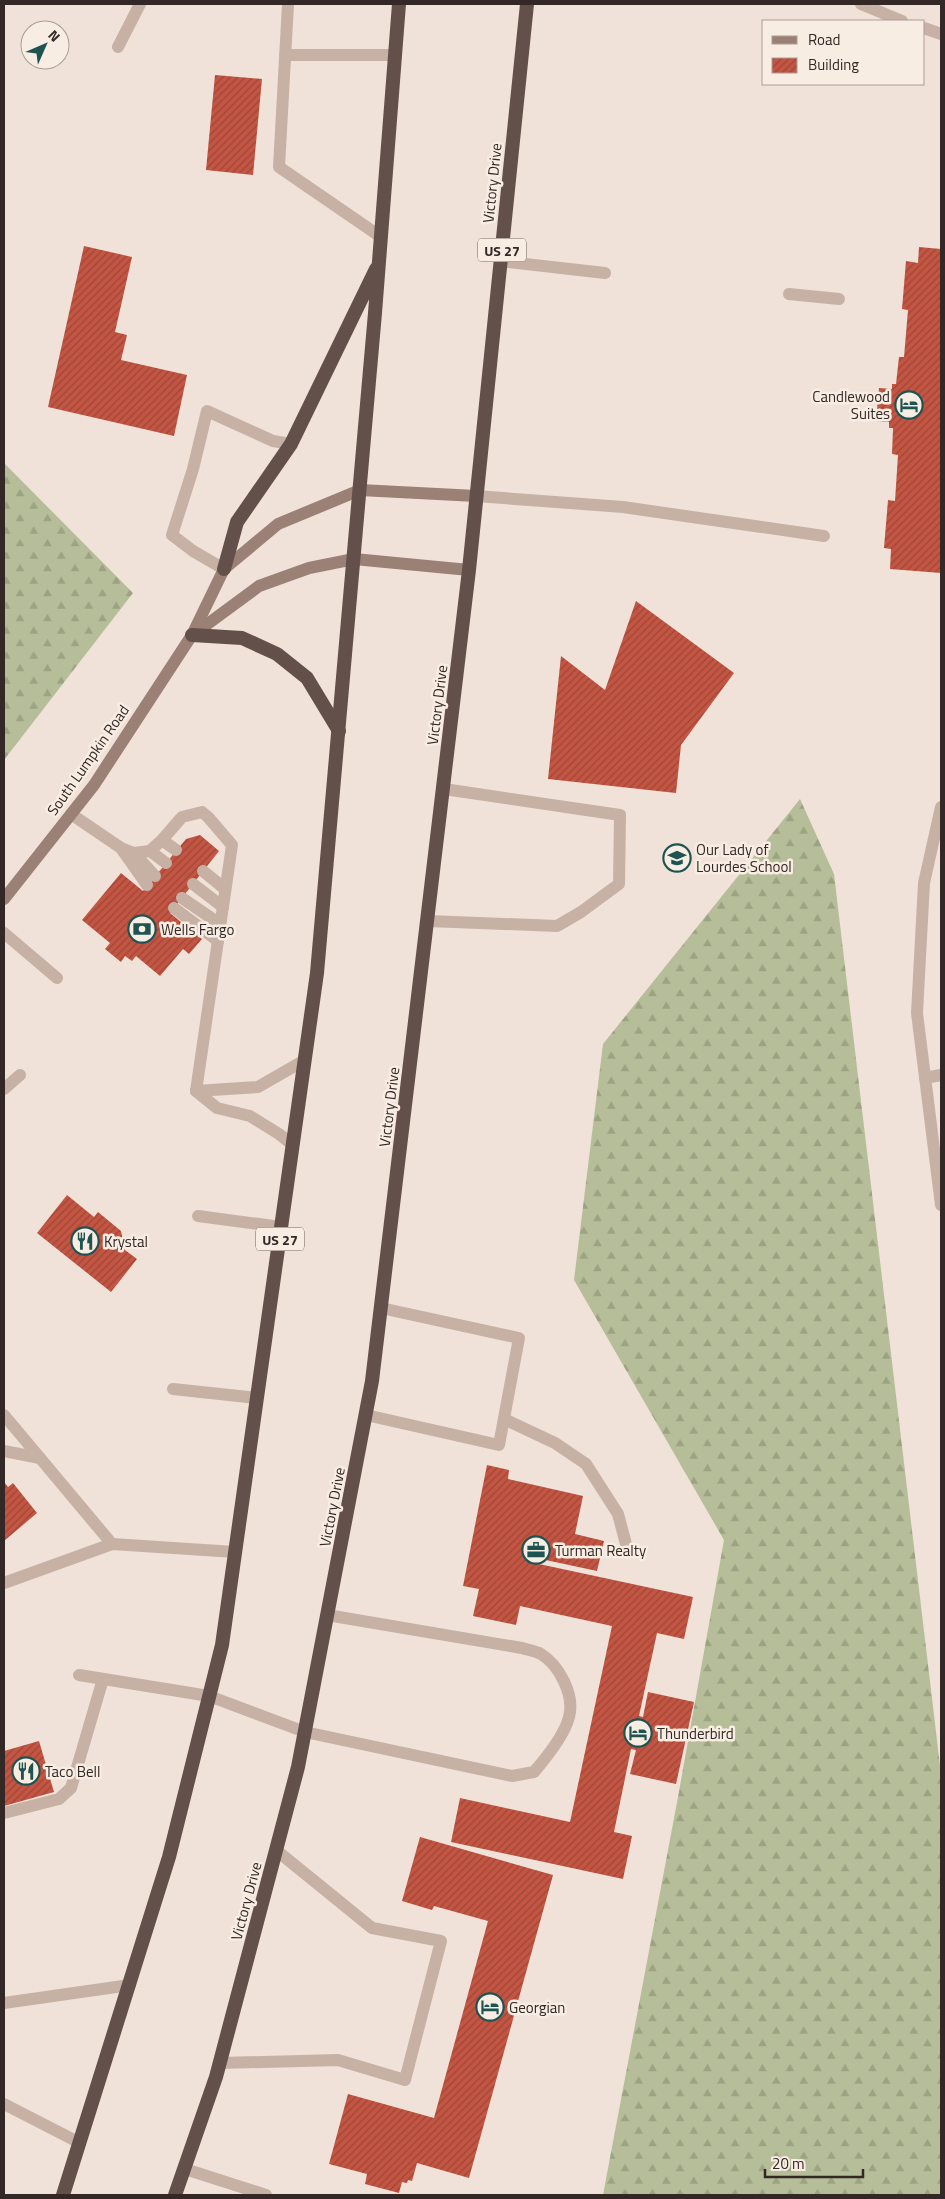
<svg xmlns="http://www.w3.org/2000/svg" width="945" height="2199" font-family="'Titillium Web',sans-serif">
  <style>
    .forest { fill: url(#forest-firs) }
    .building { fill: url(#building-hatch) }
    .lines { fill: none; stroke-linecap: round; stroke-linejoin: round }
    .service { stroke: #c7b1a4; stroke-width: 12 }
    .secondary { stroke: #9b8076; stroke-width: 12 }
    .trunk { stroke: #64504a; stroke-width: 14 }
    .labels { text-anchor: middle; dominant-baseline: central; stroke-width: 5; stroke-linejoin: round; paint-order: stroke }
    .shield { fill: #f8ede3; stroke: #6e635f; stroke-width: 1 }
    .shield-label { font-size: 14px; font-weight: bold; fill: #332826 }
    .street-label { font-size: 15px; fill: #332826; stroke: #f8ede3 }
    .poi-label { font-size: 15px; fill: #332826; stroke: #f8ede3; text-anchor: start }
  </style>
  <defs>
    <pattern id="forest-firs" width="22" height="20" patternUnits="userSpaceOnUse" patternTransform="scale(1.25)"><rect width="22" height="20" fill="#b5be98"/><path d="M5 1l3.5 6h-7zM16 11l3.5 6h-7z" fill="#9ca383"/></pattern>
    <pattern id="building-hatch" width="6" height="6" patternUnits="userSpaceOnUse" patternTransform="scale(1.25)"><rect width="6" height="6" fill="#c35543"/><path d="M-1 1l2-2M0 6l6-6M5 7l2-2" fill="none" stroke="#9f4638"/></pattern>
  </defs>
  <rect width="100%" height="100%" fill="#f0e2d8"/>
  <g class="forest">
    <polygon points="4,463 133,593 4,760"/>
    <polygon points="800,799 834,874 941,1774 941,2195 603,2195 678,1797 724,1540 574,1280 603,1044"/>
  </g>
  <g class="building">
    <polygon points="215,75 262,79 253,175 206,170"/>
    <polygon points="84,246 132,257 115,332 127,335 121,360 187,375 174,436 48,407"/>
    <polygon points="919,247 941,249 941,573 890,569 891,549 884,548 888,500 895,501 898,455 892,454 893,428 889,428 889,422 876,421 879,388 892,389 892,384 896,384 899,357 904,357 908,310 902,309 906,261 918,263"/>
    <polygon points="636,601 734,673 681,745 676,793 548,779 561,656 605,690"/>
    <polygon points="200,835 219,851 170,913 202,939 189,954 183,949 160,976 136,956 132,961 125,956 121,962 105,949 110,943 82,920 121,873 143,891 186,839"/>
    <polygon points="67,1195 94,1217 98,1212 121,1231 125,1250 137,1259 111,1292 37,1233"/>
    <polygon points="487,1465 509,1470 508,1479 583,1496 575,1534 604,1541 597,1571 541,1559 539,1564 693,1597 684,1639 657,1633 639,1716 643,1717 648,1692 694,1702 676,1784 630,1774 636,1750 631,1749 614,1832 632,1836 623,1879 451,1842 460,1798 570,1822 612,1626 520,1606 516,1625 473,1616 479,1589 463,1586"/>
    <polygon points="4,1482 8,1487 13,1483 37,1513 4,1541"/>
    <polygon points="39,1741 54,1792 4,1806 4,1751"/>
    <polygon points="420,1837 553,1875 469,2178 417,2163 412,2181 408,2180 407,2183 402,2182 399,2193 365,2184 367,2174 329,2164 348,2094 434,2118 488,1921 434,1906 432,1910 402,1901"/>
  </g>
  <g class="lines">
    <g class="service">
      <polyline points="288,4 279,167 381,237"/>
      <polyline points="861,4 902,21"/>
      <polyline points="924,28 941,34"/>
      <polyline points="118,47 140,4"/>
      <polyline points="285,55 395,55"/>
      <polyline points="500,261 605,273"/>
      <polyline points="789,294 839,299"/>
      <polyline points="476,496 623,507 824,536"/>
      <polyline points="224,569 193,551 172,535 193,469 207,411 273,441 291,444"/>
      <polyline points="941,807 924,883 917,1013 941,1205"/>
      <polyline points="71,814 121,848 134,853 150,851 162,840 182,817 202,812 208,817 232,845 196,1091"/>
      <polyline points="162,840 176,850"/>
      <polyline points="121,848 147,885"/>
      <polyline points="150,851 166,863"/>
      <polyline points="134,853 155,876"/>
      <polyline points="203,871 225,889"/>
      <polyline points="193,884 223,907"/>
      <polyline points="182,898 220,924"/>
      <polyline points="174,908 218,941"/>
      <polyline points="428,921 557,926 581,912 619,884 620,815 444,789"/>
      <polyline points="4,933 57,978"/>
      <polyline points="925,1078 941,1075"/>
      <polyline points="4,1089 20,1075"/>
      <polyline points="196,1091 258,1087 305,1060"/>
      <polyline points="196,1091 217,1108 250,1116 279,1134 293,1145"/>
      <polyline points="198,1216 281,1227"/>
      <polyline points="173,1389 257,1398"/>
      <polyline points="4,1415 112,1544"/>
      <polyline points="366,1415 499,1445 519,1338 381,1308"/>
      <polyline points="504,1419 555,1443 586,1464 618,1514 626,1544"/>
      <polyline points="4,1451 40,1458"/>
      <polyline points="4,1583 112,1544 235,1552"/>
      <path d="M79 1675 209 1696 305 1732 512 1776 534 1772C546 1758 565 1734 569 1717 575 1695 559 1665 541 1654 536 1651 528 1650 522 1648L327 1615"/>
      <polyline points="4,1813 59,1799 71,1788 103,1679"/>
      <polyline points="4,2003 130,1985"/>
      <polyline points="220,2063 338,2060 405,2080 441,1941 372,1928 276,1850"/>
      <polyline points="4,2104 80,2143"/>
      <polyline points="185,2169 266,2195"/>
    </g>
    <g class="secondary">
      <polyline points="194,634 259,586 309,568 354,559 469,570"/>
      <polyline points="4,899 94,785 192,635 224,569 278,524 360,490 476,496"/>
    </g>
    <g class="trunk">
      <polyline points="224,569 237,522 291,444 376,269"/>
      <polyline points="192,635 242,638 277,654 307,678 339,731"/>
      <polyline points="63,2195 169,1857 222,1645 317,973 375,313 399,4"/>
      <polyline points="175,2195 216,2077 298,1767 372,1381 469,570 527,4"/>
    </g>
  </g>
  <defs>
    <g id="hotel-ring" transform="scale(1.4375)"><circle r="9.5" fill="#f8ede3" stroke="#1d5351" stroke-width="1.5"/><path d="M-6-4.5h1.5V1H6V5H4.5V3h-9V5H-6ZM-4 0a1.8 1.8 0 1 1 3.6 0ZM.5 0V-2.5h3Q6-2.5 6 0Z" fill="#1d5351"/></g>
    <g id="school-ring" transform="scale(1.4375)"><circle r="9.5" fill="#f8ede3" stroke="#1d5351" stroke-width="1.5"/><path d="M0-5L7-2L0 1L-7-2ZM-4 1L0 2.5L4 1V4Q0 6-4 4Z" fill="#1d5351"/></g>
    <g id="bank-ring" transform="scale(1.4375)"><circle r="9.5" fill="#f8ede3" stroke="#1d5351" stroke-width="1.5"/><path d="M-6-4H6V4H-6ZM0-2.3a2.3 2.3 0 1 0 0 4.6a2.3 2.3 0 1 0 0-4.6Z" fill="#1d5351"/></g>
    <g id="restaurant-ring" transform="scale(1.4375)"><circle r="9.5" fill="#f8ede3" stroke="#1d5351" stroke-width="1.5"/><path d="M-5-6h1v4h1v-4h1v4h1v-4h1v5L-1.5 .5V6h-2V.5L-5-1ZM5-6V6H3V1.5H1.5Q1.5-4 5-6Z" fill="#1d5351"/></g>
    <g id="office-ring" transform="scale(1.4375)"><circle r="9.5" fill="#f8ede3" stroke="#1d5351" stroke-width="1.5"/><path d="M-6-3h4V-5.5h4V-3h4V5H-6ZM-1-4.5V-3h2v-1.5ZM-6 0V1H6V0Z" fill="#1d5351"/></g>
  </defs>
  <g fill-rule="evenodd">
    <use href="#hotel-ring" x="909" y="405"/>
    <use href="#school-ring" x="677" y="858"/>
    <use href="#bank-ring" x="142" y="929"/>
    <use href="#restaurant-ring" x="85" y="1241"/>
    <use href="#office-ring" x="536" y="1550"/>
    <use href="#hotel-ring" x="638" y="1733"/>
    <use href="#restaurant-ring" x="26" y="1771"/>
    <use href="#hotel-ring" x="490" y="2007"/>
  </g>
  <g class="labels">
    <g class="shield">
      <rect x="478" y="238.5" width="48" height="23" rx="4"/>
      <rect x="256" y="1227.5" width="48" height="23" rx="4"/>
    </g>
    <g class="shield-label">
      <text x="502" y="250">US 27</text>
      <text x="280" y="1239">US 27</text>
    </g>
    <g class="street-label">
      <text transform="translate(492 183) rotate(-84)">Victory Drive</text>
      <text transform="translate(437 705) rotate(-83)">Victory Drive</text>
      <text transform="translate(88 760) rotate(-55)">South Lumpkin Road</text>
      <text transform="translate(389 1107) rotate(-83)">Victory Drive</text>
      <text transform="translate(332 1507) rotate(-79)">Victory Drive</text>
      <text transform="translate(246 1901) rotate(-75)">Victory Drive</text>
    </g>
    <g class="poi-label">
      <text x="890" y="396" text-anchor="end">Candlewood<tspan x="890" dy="17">Suites</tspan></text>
      <text x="696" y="849">Our Lady of<tspan x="696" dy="17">Lourdes School</tspan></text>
      <text x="161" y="929">Wells Fargo</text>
      <text x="104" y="1241">Krystal</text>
      <text x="555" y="1550">Turman Realty</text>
      <text x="657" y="1733">Thunderbird</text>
      <text x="45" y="1771">Taco Bell</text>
      <text x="509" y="2007">Georgian</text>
    </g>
  </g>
  <rect width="945" height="2199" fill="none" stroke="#332826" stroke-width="10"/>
  <rect x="762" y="20" width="162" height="65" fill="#f8ede3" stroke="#a99e97"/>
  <rect x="772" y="36" width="25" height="8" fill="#9b8076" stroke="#a99e97"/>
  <text x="808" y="45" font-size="15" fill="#332826">Road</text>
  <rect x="772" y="58" width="25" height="15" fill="url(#building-hatch)" stroke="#a99e97"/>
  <text x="808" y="70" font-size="15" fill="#332826">Building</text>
  <g transform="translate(45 45) rotate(45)"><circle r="24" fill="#f8ede3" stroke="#a99e97"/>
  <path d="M0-4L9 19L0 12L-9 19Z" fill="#1d5351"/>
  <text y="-8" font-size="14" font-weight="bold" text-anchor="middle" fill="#332826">N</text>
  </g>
  <path d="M765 2169v8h98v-8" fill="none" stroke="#332826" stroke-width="2.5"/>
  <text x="772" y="2169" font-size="15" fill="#332826" stroke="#f8ede3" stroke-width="4" paint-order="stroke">20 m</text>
</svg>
